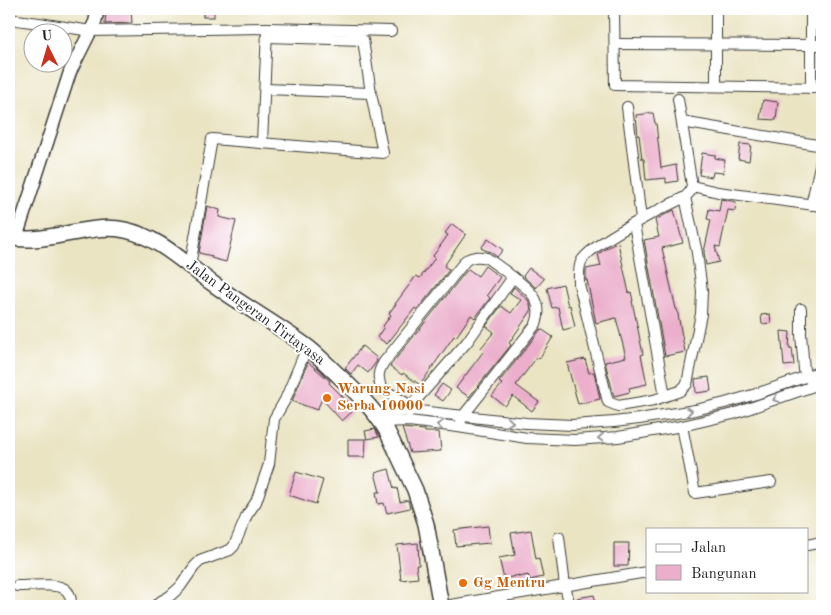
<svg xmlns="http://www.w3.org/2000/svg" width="831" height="615" font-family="'Old Standard TT',serif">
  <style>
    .building { fill: #ebaecb }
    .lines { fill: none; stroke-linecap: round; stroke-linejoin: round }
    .minor-casing { stroke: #3b3a35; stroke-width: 12 }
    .tertiary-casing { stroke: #3b3a35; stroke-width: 15 }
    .primary-casing { stroke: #3b3a35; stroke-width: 18 }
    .minor { stroke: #fff; stroke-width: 10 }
    .tertiary { stroke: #fff; stroke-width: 12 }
    .primary { stroke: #fff; stroke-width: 15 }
    .oneway { stroke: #999 }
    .food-dot { fill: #e8710a; stroke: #fff; stroke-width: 2 }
    .labels { text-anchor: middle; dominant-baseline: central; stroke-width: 4; stroke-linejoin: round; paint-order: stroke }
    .street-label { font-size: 15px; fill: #1c1c1c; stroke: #fff }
    .food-label { font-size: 15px; font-weight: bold; fill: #c56008; stroke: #fff; text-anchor: start }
  </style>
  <rect width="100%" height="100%" fill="#fff"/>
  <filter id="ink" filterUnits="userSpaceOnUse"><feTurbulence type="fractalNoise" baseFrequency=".02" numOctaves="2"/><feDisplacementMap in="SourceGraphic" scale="10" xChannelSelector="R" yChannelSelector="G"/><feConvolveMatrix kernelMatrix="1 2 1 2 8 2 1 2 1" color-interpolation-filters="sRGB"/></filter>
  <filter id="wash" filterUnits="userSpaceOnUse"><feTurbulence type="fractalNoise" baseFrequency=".0096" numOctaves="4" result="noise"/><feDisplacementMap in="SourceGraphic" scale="20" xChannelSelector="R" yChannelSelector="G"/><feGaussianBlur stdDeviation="1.12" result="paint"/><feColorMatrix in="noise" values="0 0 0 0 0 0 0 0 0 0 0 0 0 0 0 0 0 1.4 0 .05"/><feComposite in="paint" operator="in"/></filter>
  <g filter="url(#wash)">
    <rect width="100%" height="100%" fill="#eae4c3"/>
    <g id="blocks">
      <g class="building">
        <polygon points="106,9 131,9 132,23 105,24"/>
        <rect x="203" y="9" width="11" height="8"/>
        <polygon points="763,100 778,102 776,120 760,119"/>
        <polygon points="653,113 655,123 656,123 661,168 676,165 678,181 666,183 666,178 646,180 644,159 642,159 639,135 638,136 636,115"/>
        <polygon points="740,144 751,145 749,161 738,159"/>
        <polygon points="702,153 715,155 715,158 725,160 723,173 713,172 712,177 699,175"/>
        <polygon points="721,199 736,202 735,211 728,210 720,247 715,246 719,262 706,265 704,252 711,220 707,219 709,209 719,211"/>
        <polygon points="207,206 220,210 219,217 236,221 226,262 211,258 212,256 199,253"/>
        <polygon points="674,210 683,243 662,248 676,309 677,309 685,352 665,356 644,240 659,237 655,220"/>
        <polygon points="452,224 466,234 444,266 449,270 417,310 415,308 387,344 377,337 384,327 383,326 391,315 389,313 396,304 395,304 416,276 420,278 435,258 433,256 448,235 445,233"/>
        <polygon points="488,239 503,250 497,257 491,252 485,250 481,248"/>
        <polygon points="618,243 629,293 631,292 633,301 632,301 643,354 641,355 647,384 629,388 630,392 614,396 605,362 626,357 616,318 596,323 587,280 586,281 586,269 601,266 598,254 612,245"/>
        <polygon points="485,266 500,277 487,295 490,298 475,318 471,315 456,337 454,336 420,385 403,373 402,375 390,366 468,269 478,276"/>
        <polygon points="529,268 544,279 536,288 523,276"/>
        <polygon points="563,284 568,306 570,305 575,327 563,330 558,307 552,308 547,288"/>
        <polygon points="514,287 528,300 530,304 531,311 509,343 511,345 469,397 456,388 483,352 480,349 494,332 486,326 501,306 511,313 521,300 510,293"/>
        <polygon points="770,314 771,323 762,324 761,315"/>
        <polygon points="541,329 553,337 539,359 537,357 516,385 539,402 532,411 513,396 505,406 492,396 502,384 499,382"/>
        <polygon points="781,331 790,332 789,348 792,348 794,365 784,366"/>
        <polygon points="362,346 377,358 376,360 377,361 368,373 358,365 351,374 345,368"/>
        <polygon points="585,359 589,373 594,372 600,399 578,404 567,363"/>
        <polygon points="308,362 330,381 329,383 355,409 342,421 322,399 317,410 292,401"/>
        <polygon points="709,377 711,391 696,393 695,379"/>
        <polygon points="442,384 451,390 443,401 434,395"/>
        <polygon points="402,428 425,430 425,432 439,432 441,451 410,453"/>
        <polygon points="375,429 379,437 367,439 365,431"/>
        <polygon points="348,439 366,439 365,457 348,457"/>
        <polygon points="389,469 394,489 397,488 400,502 408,500 410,508 387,513 384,503 378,504 376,492 380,492 375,473"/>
        <polygon points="296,472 323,480 316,504 289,495"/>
        <polygon points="488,526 490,543 456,546 454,530"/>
        <polygon points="531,530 536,559 539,558 543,577 530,580 528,575 519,577 519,575 504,579 499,558 515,555 511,533"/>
        <polygon points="418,543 419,565 416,565 418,578 401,580 397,545"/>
        <polygon points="614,543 629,543 628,566 614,566"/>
        <polygon points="594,595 597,606 579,606 577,598"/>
      </g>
    </g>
  </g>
  <g filter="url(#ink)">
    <use href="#blocks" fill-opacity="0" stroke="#3b3a35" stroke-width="1"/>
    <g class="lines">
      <g class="minor-casing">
        <g id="minor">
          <polyline points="614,9 615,85 822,88"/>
          <polyline points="716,9 716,86"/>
          <polyline points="9,19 39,23 91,31 268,28 391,31"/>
          <polyline points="615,44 822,45"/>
          <polyline points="811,88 811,9"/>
          <polyline points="265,89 371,93"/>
          <polyline points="678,99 692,186"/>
          <polyline points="627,107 641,219"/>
          <polyline points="682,122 817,145 820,147 822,152"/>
          <polyline points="262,143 267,31"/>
          <path d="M685 197 697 253 702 291 701 314 687 384 680 391 654 400 618 406 608 402 579 284C579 277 578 269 581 262 588 245 666 206 685 197L690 192 692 186 718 192 822 206"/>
          <polyline points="811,205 822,157"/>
          <polyline points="634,224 665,396"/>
          <polyline points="190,266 212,139 383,153 371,93 363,40 267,37"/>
          <polyline points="801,309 801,334 804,370 805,374 811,381"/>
          <path d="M411 406 381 388C378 377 377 373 384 362L466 260C474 256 479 256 487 258 495 264 503 269 510 275 528 288 545 300 536 324L463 416 461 421"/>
          <polyline points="409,412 411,406 467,342 513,277"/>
          <polyline points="376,415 410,410 526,423 573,425 614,422 639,419 695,410 725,403 756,394 822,371"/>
          <polyline points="382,422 409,421 458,427 527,438 575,440 618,437 682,426 733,414 822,383"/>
          <polyline points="682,426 695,493 771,482"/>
          <polyline points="559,537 565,586 570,606"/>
          <polyline points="807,545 822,542"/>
          <path d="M17 586C28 586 60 582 67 591 71 595 71 601 71 606"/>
          <polyline points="156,606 161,601 170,596 180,587 194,567 200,561 230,550 234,546 247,515 256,502 269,464 274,419 285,400 307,347"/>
          <polyline points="445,606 647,572"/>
        </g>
      </g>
      <g class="tertiary-casing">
        <polyline id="tertiary" points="16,238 70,72 95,22 98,9"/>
      </g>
      <g class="primary-casing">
        <path id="primary" d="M9 237C48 246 86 222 125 230 159 237 184 263 212 283 242 305 276 324 306 346 317 354 327 365 337 374 356 392 374 409 387 431L415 490 426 524 441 606"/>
      </g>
      <use href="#minor" class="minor"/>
      <use href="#tertiary" class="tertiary"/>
      <use href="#primary" class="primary"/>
    </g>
    <defs><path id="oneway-chevron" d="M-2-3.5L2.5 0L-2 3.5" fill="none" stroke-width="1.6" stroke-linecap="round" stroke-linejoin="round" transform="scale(1.25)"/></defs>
    <g class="oneway">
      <use href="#oneway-chevron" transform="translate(776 399) rotate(161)"/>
      <use href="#oneway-chevron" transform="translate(689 411) rotate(-10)"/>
      <use href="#oneway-chevron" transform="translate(510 422) rotate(6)"/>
      <use href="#oneway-chevron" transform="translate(440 425) rotate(-173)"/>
      <use href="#oneway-chevron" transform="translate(601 438) rotate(177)"/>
    </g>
  </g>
  <g class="food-dot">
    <circle cx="327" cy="398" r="5"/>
    <circle cx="463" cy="583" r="5"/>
  </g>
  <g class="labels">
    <g class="street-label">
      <text transform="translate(255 313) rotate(36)">Jalan Pangeran Tirtayasa</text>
    </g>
    <g class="food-label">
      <text x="337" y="389">Warung Nasi<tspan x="337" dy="17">Serba 10000</tspan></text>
      <text x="473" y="583">Gg Mentru</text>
    </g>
  </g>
  <rect width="831" height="615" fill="none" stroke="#fff" stroke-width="30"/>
  <rect x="646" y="528" width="162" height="65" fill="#ffffff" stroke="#a4a4a4"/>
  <rect x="656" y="544" width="25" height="8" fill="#ffffff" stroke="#a4a4a4"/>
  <text x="691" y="552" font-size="15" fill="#1c1c1c">Jalan</text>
  <rect x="656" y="565" width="25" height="15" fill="#ebaecb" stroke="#a4a4a4"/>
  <text x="691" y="578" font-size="15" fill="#1c1c1c">Bangunan</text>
  <g transform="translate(48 48) rotate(355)"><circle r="24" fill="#ffffff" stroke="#a4a4a4"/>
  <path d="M0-4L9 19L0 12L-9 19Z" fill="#c8321e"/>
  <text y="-8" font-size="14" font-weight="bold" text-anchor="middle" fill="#1c1c1c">U</text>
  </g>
</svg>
